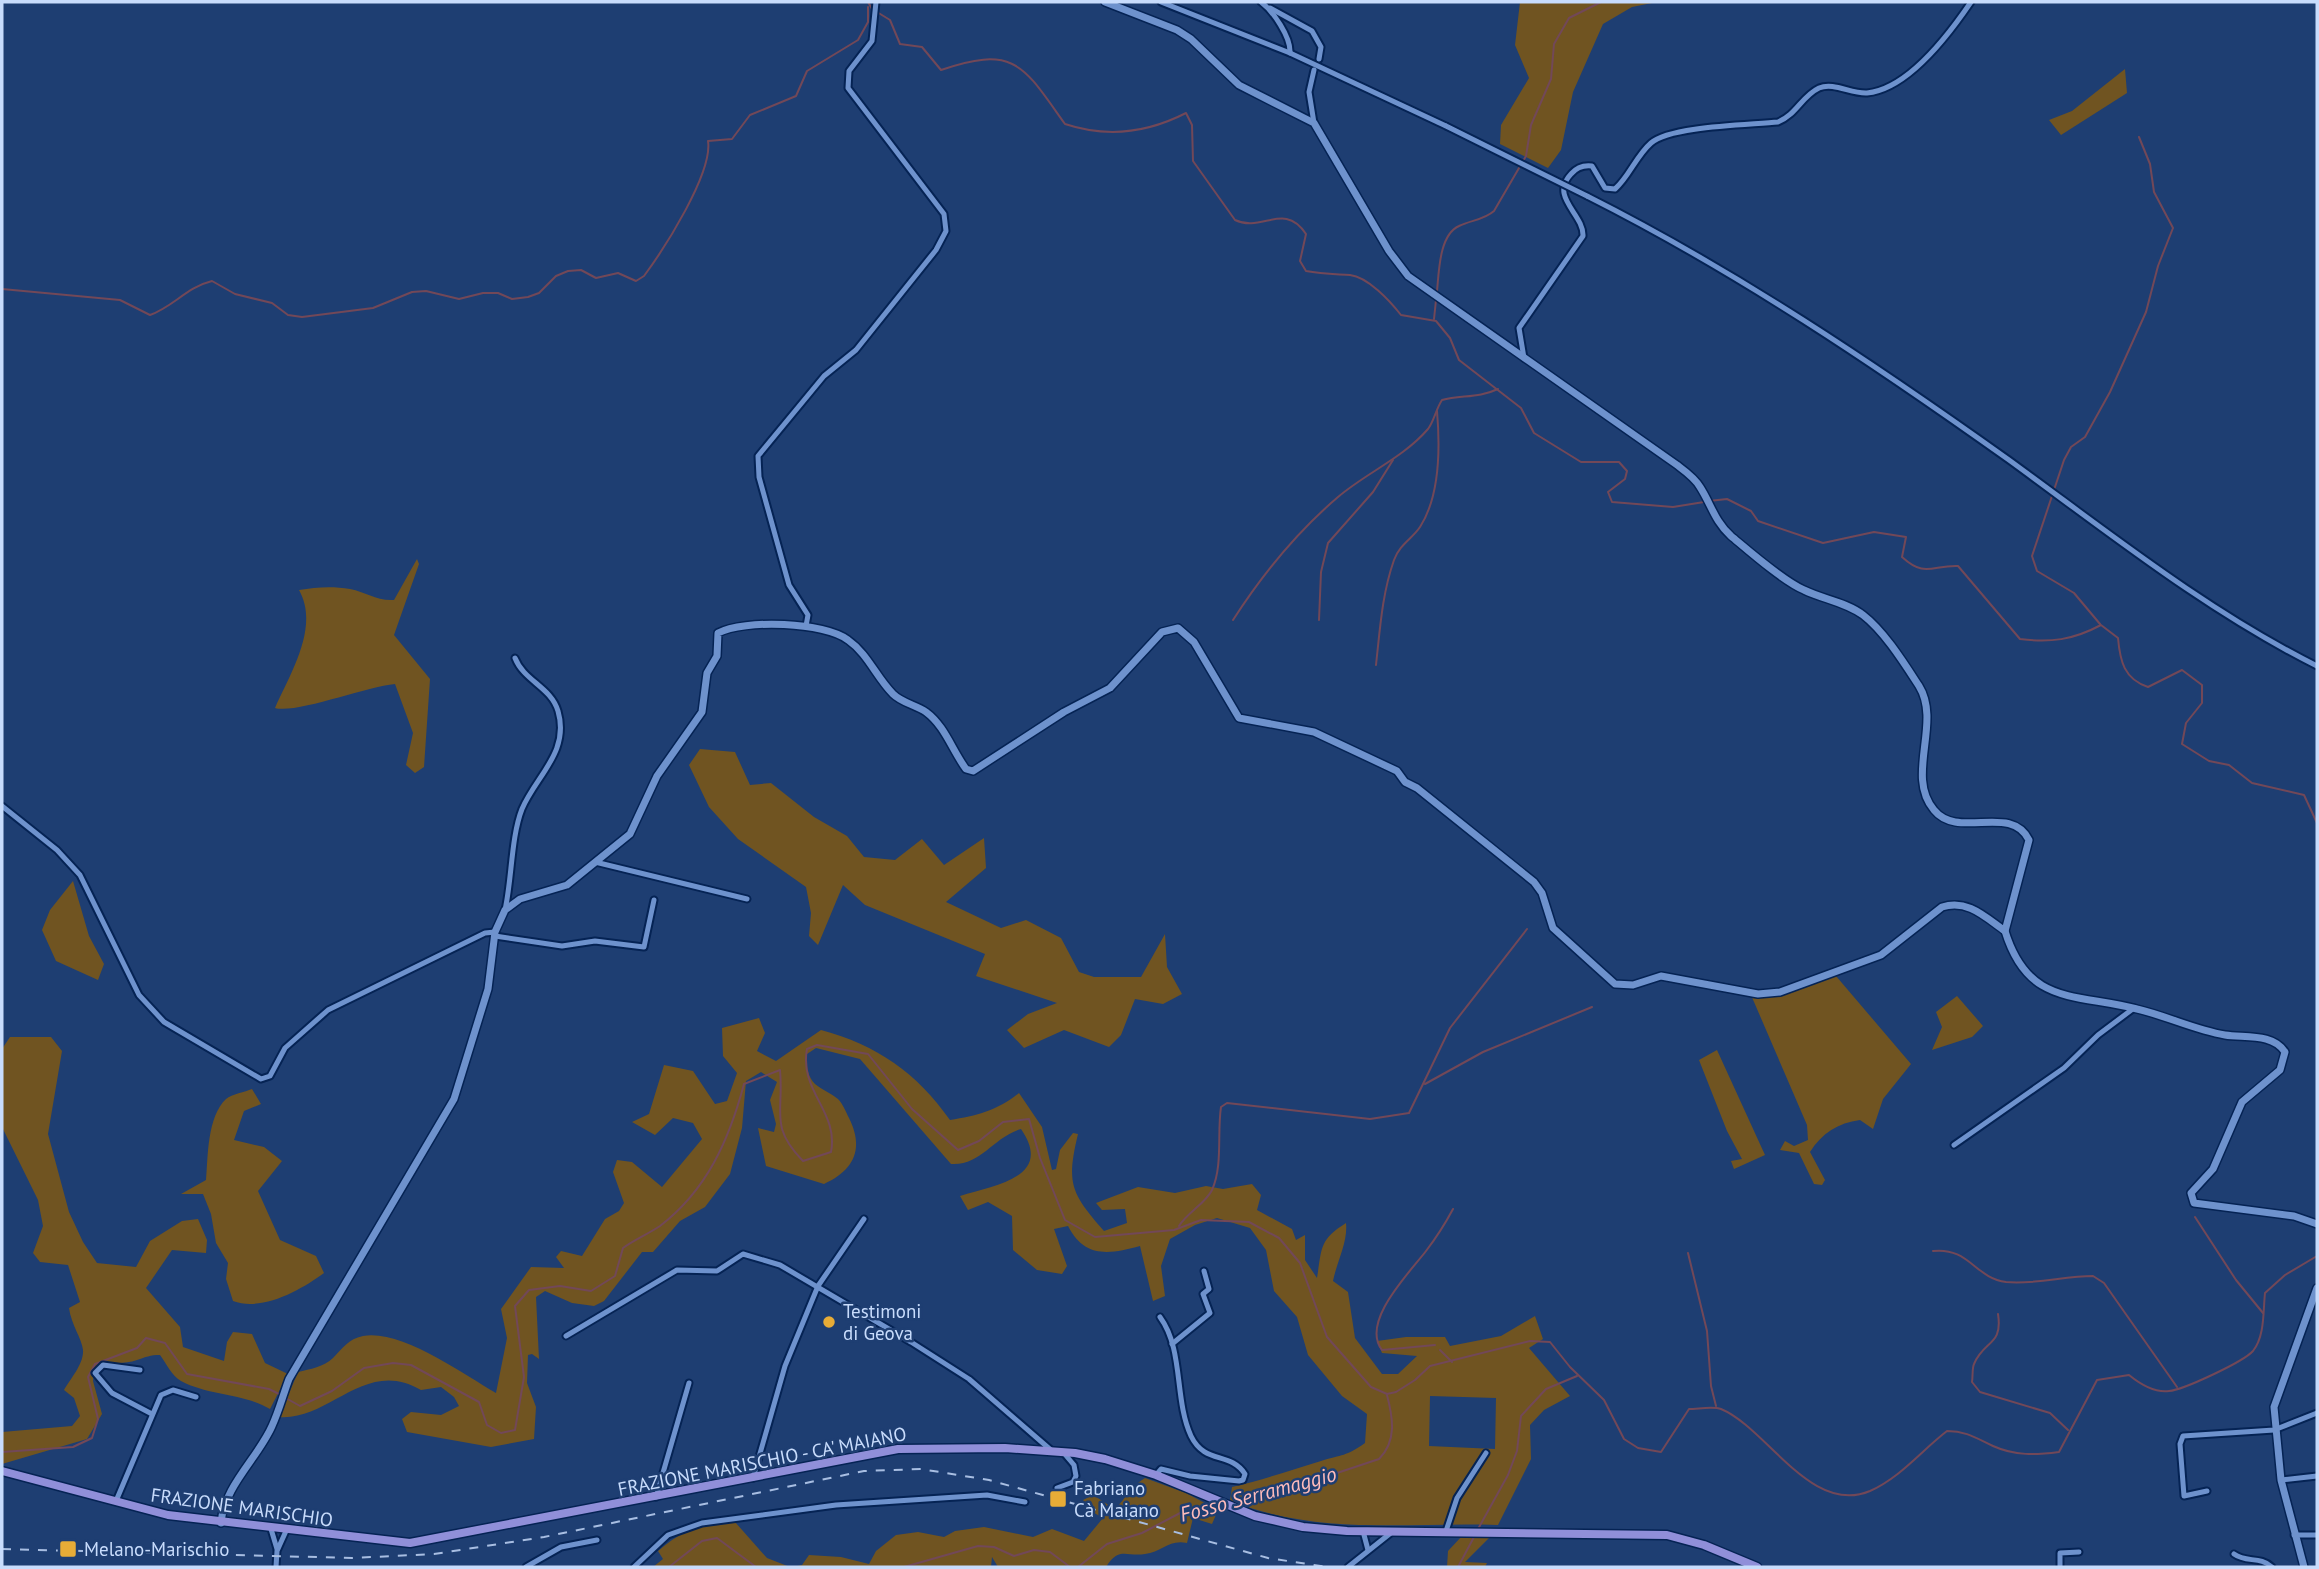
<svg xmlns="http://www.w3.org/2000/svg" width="2319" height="1569" font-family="'PT Sans',sans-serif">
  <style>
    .green { fill: #705421; fill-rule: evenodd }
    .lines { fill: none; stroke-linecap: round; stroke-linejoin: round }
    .stream { stroke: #724858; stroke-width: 2 }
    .minor-casing { stroke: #052354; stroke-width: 9 }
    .tertiary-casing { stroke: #052354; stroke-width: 10 }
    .secondary-casing { stroke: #052354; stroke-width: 11 }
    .minor { stroke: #6e92cd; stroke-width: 5 }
    .tertiary { stroke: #6e92cd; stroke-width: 7 }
    .secondary { stroke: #908fd9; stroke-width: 8 }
    .rail { stroke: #a8bee2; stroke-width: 2; stroke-dasharray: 9 9; stroke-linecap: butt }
    .minor-bridge-casing { stroke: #052354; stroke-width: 9; stroke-linecap: butt }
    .minor-bridge { stroke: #6e92cd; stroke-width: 5 }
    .poi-dot { fill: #e7ac37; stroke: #1e3e72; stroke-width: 2.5 }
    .labels { text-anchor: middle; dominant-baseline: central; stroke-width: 5; stroke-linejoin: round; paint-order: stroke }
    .poi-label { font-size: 19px; fill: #c8dcfc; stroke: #1e3e72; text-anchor: start }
    .street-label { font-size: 19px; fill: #c8dcfc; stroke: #1e3e72 }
    .water-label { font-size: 21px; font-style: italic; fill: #febcbb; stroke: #1e3e72 }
  </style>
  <rect width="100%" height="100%" fill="#1e3e72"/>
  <g class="green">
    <polygon points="1520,2 1657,2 1632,7 1603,24 1573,92 1561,150 1548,168 1500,144 1501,125 1529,78 1515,45"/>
    <polygon points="2125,69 2127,93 2061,135 2049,120 2072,111"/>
    <path d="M417 559 419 564 394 635 430 679 424 767 415 773 406 765 413 733 395 684C365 687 296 714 275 708 290 674 320 627 299 590 316 587 333 586 350 589 366 592 376 601 394 600Z"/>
    <polygon points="700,749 735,752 750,785 771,783 814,817 847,836 864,857 895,860 922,839 944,865 984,838 986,868 946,902 1001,928 1026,920 1061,938 1079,972 1094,977 1141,977 1165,934 1167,967 1182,994 1163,1004 1135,999 1121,1035 1109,1047 1064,1030 1024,1048 1007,1030 1028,1014 1057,1003 976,976 985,954 865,905 843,885 818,945 809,936 811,913 806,887 738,839 709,807 689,765"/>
    <polygon points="73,881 89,936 104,964 98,980 56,961 42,930 50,910"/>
    <path d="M1836 976 1911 1064 1883 1099 1873 1129 1860 1120C1838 1123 1822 1133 1810 1152L1825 1180 1822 1185 1814 1184 1799 1153 1780 1150 1785 1141 1794 1146 1808 1140 1807 1125 1751 995 1775 996Z"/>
    <polygon points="1957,996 1983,1026 1972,1037 1932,1050 1942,1027 1936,1012"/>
    <path d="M759 1018 765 1033 757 1051 776 1061 821 1030C877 1045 917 1073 950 1120 977 1116 998 1110 1019 1093L1042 1127 1052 1170 1056 1169 1060 1150 1073 1133 1078 1134C1066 1184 1071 1193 1104 1231L1127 1223 1125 1209 1102 1210 1096 1203 1138 1187 1175 1193 1206 1186 1223 1189 1252 1184 1261 1195 1257 1210 1292 1229 1296 1240 1305 1235V1260L1317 1278C1322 1248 1319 1240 1346 1223 1348 1242 1337 1261 1333 1281L1348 1292 1355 1338 1382 1374H1398L1417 1356 1382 1353 1377 1341 1406 1337H1445L1450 1346 1501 1336 1535 1316 1543 1339 1529 1348 1570 1396 1544 1410 1530 1425 1531 1459 1498 1525C1402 1522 1323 1536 1230 1501L1232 1487C1263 1480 1291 1470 1321 1461 1343 1454 1345 1457 1365 1443L1367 1414 1342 1396 1308 1355 1297 1317 1274 1291 1266 1250 1250 1228 1217 1218 1195 1225 1170 1239 1161 1266 1165 1296 1153 1301 1140 1246C1110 1254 1085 1259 1068 1226L1054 1229 1067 1266 1062 1274 1037 1270 1013 1250 1012 1216 988 1202 968 1210 960 1196C996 1185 1054 1177 1021 1129 992 1138 981 1166 951 1164L860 1059 816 1048 807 1054C806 1064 807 1076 815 1084 822 1090 831 1093 838 1099 843 1104 846 1112 849 1118 864 1148 855 1170 824 1184L766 1166 758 1128 774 1132 776 1124 770 1100 777 1082 761 1072 746 1081 742 1128 730 1174 705 1207 680 1221 653 1252H642L604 1301 594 1306 572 1303 545 1291 536 1297 539 1359 532 1354 528 1355 527 1383 536 1407 534 1439 491 1447 407 1432 402 1419 411 1412 441 1415 459 1406 454 1397 441 1387 421 1390C365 1357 330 1421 279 1417L298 1372C310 1369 324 1367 333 1358 343 1348 348 1339 363 1336 401 1329 463 1374 496 1393L507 1338 501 1309 531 1267 564 1268 556 1257 561 1251 582 1256 605 1219 619 1211 624 1203 613 1172 617 1160 632 1162 662 1187 702 1139 693 1123 673 1118 655 1135 632 1122 649 1114 664 1065 693 1071 715 1104 727 1101 737 1073 723 1056 722 1028ZM1430 1396 1496 1398 1495 1449 1429 1446Z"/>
    <path d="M10 1037H51L62 1051 48 1134 69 1212 83 1242 97 1263 136 1267 150 1241 182 1221 198 1219 207 1240 206 1253 172 1250 146 1288 180 1327 183 1347 224 1361 227 1342 233 1332 252 1334 265 1363 288 1374 270 1409C243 1393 209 1396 181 1381 172 1376 166 1363 160 1355 150 1355 146 1357 137 1360 124 1365 111 1361 95 1367L93 1381 102 1414 87 1439 2 1464V1432L72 1426 80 1416 74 1398 64 1390C70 1379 84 1364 83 1350 82 1339 71 1324 69 1308L80 1302 68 1265 40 1262 33 1253 43 1226 38 1200 2 1127V1049Z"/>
    <polygon points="1717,1050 1765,1155 1734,1169 1731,1161 1742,1159 1727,1131 1699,1060"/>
    <path d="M252 1089 261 1104 244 1111 234 1140 264 1147 282 1161 258 1191 280 1240 316 1256 324 1273C301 1290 262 1312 233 1301L226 1279 228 1263 216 1243 211 1214 203 1194H181L206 1180C208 1157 207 1117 226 1099 232 1094 245 1092 252 1089Z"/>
    <path d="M1145 1478 1186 1493 1218 1510 1212 1524 1193 1518 1187 1543C1169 1539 1162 1552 1145 1554 1126 1557 1119 1546 1106 1567H998L992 1557 991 1567H793L802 1565 809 1555 841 1557 869 1564 876 1551 896 1535 918 1532 944 1537 955 1531 984 1527 1033 1537 1052 1529 1084 1541 1103 1518 1089 1510 1083 1500 1093 1495 1115 1509C1126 1498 1131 1486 1145 1478Z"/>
    <path d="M725 1522H735L767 1558 790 1567H653L663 1559 658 1551C682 1531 693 1527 725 1522Z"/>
    <polygon points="1462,1536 1491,1536 1465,1562 1487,1563 1485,1567 1447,1567 1448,1551"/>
  </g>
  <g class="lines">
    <g class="stream">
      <polyline points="868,2 872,9"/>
      <path d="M877 12 890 20 900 44 922 47 941 70C1016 44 1024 67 1065 124 1107 138 1147 133 1186 113L1192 125 1193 161 1235 220C1262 233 1284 201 1306 234L1300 261 1306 271C1322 274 1335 274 1350 275 1368 277 1390 301 1401 315L1436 321 1450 338 1459 360 1521 408 1534 433 1581 462H1619L1627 471 1625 479 1608 492 1612 502 1673 507 1704 502"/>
      <path d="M2 289 120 300 150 315C173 307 187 287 212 281L235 294 272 303 288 315 302 317 373 308 412 292 426 291 459 299 483 293H498L512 299 528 297 539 293 556 276 568 271 581 270 596 278 618 273 636 281 644 276C664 249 713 173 708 141L732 139 750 115 796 96 807 71 858 40 868 22V7"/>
      <path d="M1437 291C1439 272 1439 235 1459 226 1471 220 1484 220 1494 211L1526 156 1531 125 1551 79 1554 44 1569 18 1601 2"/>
      <polyline points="1434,319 1436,300"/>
      <path d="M1709 501 1727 499 1751 511 1758 521 1823 543 1874 532 1906 537 1902 557C1925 578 1932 565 1958 566L2020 639C2050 643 2073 640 2101 625L2118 638C2120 661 2124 679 2148 687L2182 670 2202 685V703L2186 723 2182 744 2209 761 2229 765 2252 783 2304 795 2317 823"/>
      <path d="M1233 620C1262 575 1297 532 1338 497 1366 473 1403 458 1428 429 1434 421 1436 409 1442 400 1461 395 1479 398 1498 389"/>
      <polyline points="1319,620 1321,572 1328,543 1373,492 1393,460"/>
      <polyline points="2100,624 2074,593 2037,571 2032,556 2064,460 2071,447 2085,437 2110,392 2146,312 2158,266 2173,228 2154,192 2150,164 2139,137"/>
      <path d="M1376 665C1380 629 1382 594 1394 560 1400 544 1412 539 1420 527 1440 496 1440 446 1437 411"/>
      <polyline points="1425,1084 1483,1052 1592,1007"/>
      <polyline points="2195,1217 2236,1280 2263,1313"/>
      <path d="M1179 1226C1187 1213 1206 1203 1212 1190 1223 1166 1217 1133 1221 1107L1227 1103 1370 1119 1409 1113 1450 1028 1527 929"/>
      <path d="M1933 1251C1969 1247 1975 1278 2006 1282 2035 1285 2064 1276 2093 1276L2104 1283 2177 1387"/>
      <polyline points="1688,1253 1707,1331 1711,1386 1716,1406"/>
      <path d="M1998 1314C2003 1346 1984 1340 1974 1364 1972 1368 1973 1376 1972 1382L1980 1392 2050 1413 2068 1430"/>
      <path d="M1435 1345 1382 1350C1360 1322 1410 1272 1426 1251 1436 1238 1445 1224 1453 1209"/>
      <polyline points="1440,1350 1452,1362"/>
      <path d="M284 1397 300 1406 332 1391 364 1368 393 1363 411 1365 479 1402 487 1425 501 1433 515 1430 524 1377 515 1306 529 1290 560 1286 591 1291 615 1276 623 1248C634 1240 648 1234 660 1226 707 1190 729 1140 744 1084L780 1070C784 1113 769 1126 803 1161L831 1152C839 1112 799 1091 807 1049L817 1045 868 1054 912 1109 958 1150 979 1141 1003 1122 1029 1119 1040 1158 1065 1220 1095 1237 1174 1230 1201 1220 1249 1222 1279 1238 1300 1263 1327 1337 1371 1387 1387 1394 1396 1392 1415 1380 1430 1366 1530 1341 1550 1342 1570 1367 1604 1400 1624 1439 1638 1448 1661 1452 1689 1409C1698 1409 1713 1406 1721 1409 1767 1428 1811 1516 1870 1491 1901 1477 1921 1451 1947 1431 1966 1431 1976 1438 1993 1446 2015 1456 2036 1455 2059 1452L2097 1380 2129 1375C2140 1384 2154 1393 2169 1391 2183 1390 2243 1362 2253 1351 2265 1336 2263 1311 2265 1293L2285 1275 2317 1256"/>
      <polyline points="2,1452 73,1447 92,1438 98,1419 88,1377 95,1364 137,1348 146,1338 165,1343 187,1374 269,1389 279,1394"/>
      <path d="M1233 1503 1268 1496 1379 1459C1397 1441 1393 1418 1387 1395"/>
      <polyline points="1478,1529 1508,1475 1517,1451 1521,1416 1546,1389 1577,1376"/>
      <polyline points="669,1567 702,1541 717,1538 756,1567"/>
      <polyline points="904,1567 978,1546 994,1547 1014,1556 1034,1550 1050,1552 1070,1567"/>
      <polyline points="1078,1567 1107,1544 1142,1533 1182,1512 1217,1505"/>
      <polyline points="1458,1567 1474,1537"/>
    </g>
    <g class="minor-casing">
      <g id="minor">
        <polyline points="1161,2 1290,53 1446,126"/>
        <path d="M1261 2C1273 11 1291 37 1290 53"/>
        <polyline points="1270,8 1312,31 1321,47 1319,59"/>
        <polyline points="1314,70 1309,92 1314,123"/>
        <path d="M1587 196C1736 271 1874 364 2009 460 2108 532 2207 611 2317 666"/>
        <path d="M1524 358 1519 328 1583 236C1584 214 1549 197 1571 174 1577 167 1584 165 1592 166L1605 188 1615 189C1629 177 1636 156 1651 143 1670 126 1749 125 1778 122 1796 115 1802 96 1819 88 1834 82 1851 94 1867 93 1908 89 1950 33 1971 2"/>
        <polyline points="806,626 808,615 789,585 759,477 758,456 824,376 856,350 936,250 946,231 944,214 848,88 849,71 872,41 876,2"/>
        <polyline points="2,806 57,850 80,875 139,995 164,1022 261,1079 270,1076 285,1048 328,1010 485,933 495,932"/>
        <polyline points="595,862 747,899"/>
        <path d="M505 910C512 879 511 837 522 809 536 776 570 752 558 711 551 687 524 681 515 658"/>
        <polyline points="495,936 562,946 595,941 644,947 654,900"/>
        <polyline points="1954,1145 2064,1068 2098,1035 2134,1008"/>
        <polyline points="566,1336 677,1270 717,1271 743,1254 780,1265 911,1342 969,1379 1052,1451"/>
        <polyline points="1172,1344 1210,1313 1203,1294 1209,1289 1204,1271"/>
        <polyline points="140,1370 103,1365 95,1373 112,1393 152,1414"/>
        <path d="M1156 1475 1161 1469 1190 1476 1239 1481 1243 1480 1245 1474C1230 1451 1205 1465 1191 1436 1174 1399 1184 1350 1160 1317"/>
        <polyline points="753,1478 785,1366 818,1286 864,1219"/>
        <polyline points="2281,1480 2317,1476"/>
        <polyline points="1057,1488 1073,1482 1076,1476 1074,1465 1063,1452"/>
        <polyline points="2207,1491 2184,1496 2180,1444 2183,1436 2274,1430 2317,1413"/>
        <polyline points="656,1497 689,1383"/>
        <polyline points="116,1501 161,1395 173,1390 196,1397"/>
        <polyline points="271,1529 277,1549"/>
        <polyline points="1363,1531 1368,1550"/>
        <polyline points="1446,1531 1457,1498 1486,1453"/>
        <polyline points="2294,1535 2317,1535"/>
        <path d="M2234 1554C2246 1563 2260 1556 2272 1567"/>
        <polyline points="276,1567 277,1551 286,1531"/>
        <polyline points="526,1567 561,1547 597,1540"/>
        <polyline points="634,1567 668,1535 702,1523 836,1505 987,1495 1025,1502"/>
        <polyline points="1348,1567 1392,1532"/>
        <polyline points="2060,1567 2060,1553 2079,1552"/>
      </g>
    </g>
    <g class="tertiary-casing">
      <g id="tertiary">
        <path d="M1105 2 1177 30 1191 39 1239 85 1314 123 1389 251 1408 276 1677 465C1685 471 1695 478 1700 487 1711 504 1715 522 1731 536 1749 551 1783 581 1804 590 1822 599 1846 602 1863 615 1884 631 1904 663 1919 686 1942 723 1905 776 1934 810 1958 840 2011 803 2029 840L2005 931C2028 1006 2075 993 2137 1009 2167 1016 2195 1030 2225 1035 2245 1038 2273 1033 2285 1052L2280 1070 2242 1102 2213 1169 2191 1193 2194 1203 2294 1216 2317 1224"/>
        <path d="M221 1523C224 1486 258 1458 272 1426 279 1411 283 1395 289 1379L454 1099 488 989 495 932 505 910 520 899 567 885 630 834 657 776 702 712 707 673 717 656 718 633C744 619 825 622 848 640 868 654 876 677 893 694 902 703 916 705 926 712 945 726 952 750 966 769L973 771 1064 712 1110 688 1162 632 1178 628 1194 642 1239 718 1314 732 1397 771 1405 782 1417 788 1534 882 1542 893 1553 928 1615 984 1633 985 1661 976 1758 994 1780 992 1881 955 1942 907C1968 899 1985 917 2005 931"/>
        <polyline points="2304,1567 2281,1480 2274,1407 2317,1288"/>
      </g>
    </g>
    <g class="secondary-casing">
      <polyline id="secondary" points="2,1471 168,1515 410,1543 898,1449 1005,1448 1075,1453 1105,1459 1156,1475 1255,1516 1303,1527 1347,1531 1667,1535 1704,1545 1757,1567"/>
    </g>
    <use href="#minor" class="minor"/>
    <use href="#tertiary" class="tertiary"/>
    <use href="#secondary" class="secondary"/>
    <polyline class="rail" points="2,1549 352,1558 434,1554 544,1537 864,1471 921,1469 989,1480 1268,1558 1327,1567"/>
    <g class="minor-bridge-casing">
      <polyline id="minor-bridge" points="1446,126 1587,196"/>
    </g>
    <use href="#minor-bridge" class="minor-bridge"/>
  </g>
  <g class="poi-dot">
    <circle cx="829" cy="1322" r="7"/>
    <rect x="1049" y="1490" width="18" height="18" rx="3.5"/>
    <rect x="59" y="1540" width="18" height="18" rx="3.5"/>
  </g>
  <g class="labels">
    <g class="poi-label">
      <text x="843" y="1311">Testimoni<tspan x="843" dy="22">di Geova</tspan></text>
      <text x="1074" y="1488">Fabriano<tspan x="1074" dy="22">Cà Maiano</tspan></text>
      <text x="84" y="1549">Melano-Marischio</text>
    </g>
    <g class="street-label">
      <text transform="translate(762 1461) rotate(-11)">FRAZIONE MARISCHIO - CA' MAIANO</text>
      <text transform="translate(242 1507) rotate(8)">FRAZIONE MARISCHIO</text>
    </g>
    <g class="water-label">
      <text transform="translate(1258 1494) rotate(-15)">Fosso Serramaggio</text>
    </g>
  </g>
  <rect width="2319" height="1569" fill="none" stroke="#c8dcfc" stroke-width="7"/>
</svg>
